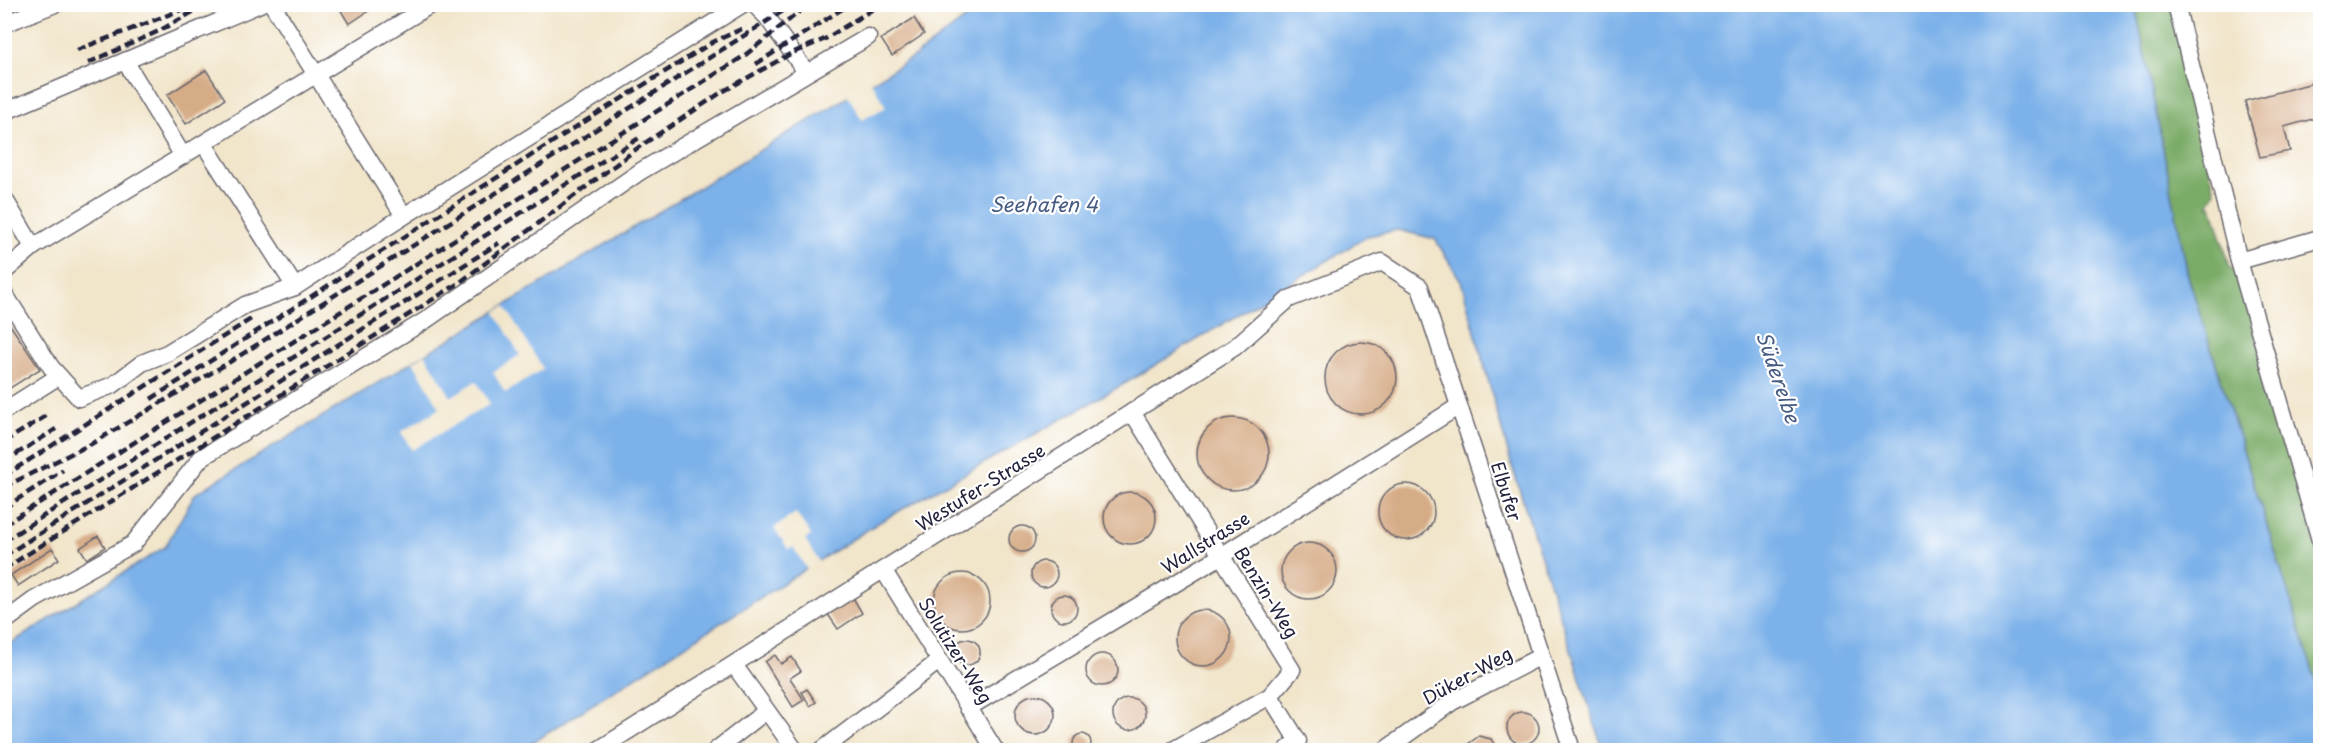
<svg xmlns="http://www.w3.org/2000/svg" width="2325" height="755" font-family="'Playpen Sans',sans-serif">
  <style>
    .forest { fill: #7aac67; stroke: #4e6751; stroke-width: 1.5 }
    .water { fill: #7bb1e9; stroke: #4e6a92; stroke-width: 1.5 }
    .pier { fill: #f1e5ca }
    .building { fill: #d6ac87 }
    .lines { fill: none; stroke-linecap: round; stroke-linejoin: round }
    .minor-casing { stroke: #6a666d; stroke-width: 19 }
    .minor { stroke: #fff; stroke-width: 16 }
    .rail { stroke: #22223b; stroke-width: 4.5; stroke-dasharray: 9 4.5; stroke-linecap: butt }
    .labels { text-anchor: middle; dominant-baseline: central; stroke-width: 4.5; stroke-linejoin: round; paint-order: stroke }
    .street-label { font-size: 18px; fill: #22223b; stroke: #fff }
    .water-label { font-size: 20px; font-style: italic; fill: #465b81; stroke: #fff }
  </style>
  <rect width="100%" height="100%" fill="#fff"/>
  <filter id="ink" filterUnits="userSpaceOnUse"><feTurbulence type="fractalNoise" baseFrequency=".0167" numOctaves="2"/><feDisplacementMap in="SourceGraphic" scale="12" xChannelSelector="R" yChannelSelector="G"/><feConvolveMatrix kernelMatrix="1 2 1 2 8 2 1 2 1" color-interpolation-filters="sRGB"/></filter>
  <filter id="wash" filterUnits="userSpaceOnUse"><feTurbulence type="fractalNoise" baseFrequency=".008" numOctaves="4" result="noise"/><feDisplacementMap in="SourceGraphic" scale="24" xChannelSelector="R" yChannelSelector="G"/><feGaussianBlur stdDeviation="1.35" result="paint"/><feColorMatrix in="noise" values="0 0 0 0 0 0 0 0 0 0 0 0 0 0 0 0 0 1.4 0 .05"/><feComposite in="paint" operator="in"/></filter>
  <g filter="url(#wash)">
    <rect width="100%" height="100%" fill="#f1e5ca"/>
    <polygon class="forest" points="2135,5 2171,5 2215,192 2208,206 2212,205 2230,267 2238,273 2320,559 2320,694 2188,275"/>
    <polygon class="water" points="985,4 2135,5 2188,276 2320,694 2320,750 1603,750 1511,463 1461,281 1435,239 1398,230 1368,236 1129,381 878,523 521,750 5,750 5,647 165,547 195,494 915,56"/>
    <g class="pier">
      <polygon points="870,80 886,107 862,120 847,94"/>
      <polygon points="505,306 543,369 505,393 493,372 520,355 495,312"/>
      <polygon points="425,354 451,397 476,381 490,404 412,450 401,432 440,408 413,362"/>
      <polygon points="796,513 811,535 805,540 820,563 808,571 793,547 788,549 774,528"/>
    </g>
    <g id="blocks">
      <g class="building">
        <polygon points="337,4 379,4 349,24"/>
        <polygon points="914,18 924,34 892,56 881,39"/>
        <polygon points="206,70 225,99 186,124 167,95"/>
        <polygon points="2320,81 2320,117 2284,127 2290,151 2260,157 2245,101"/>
        <polygon points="4,316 40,369 4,392"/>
        <circle cx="1361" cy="378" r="36"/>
        <circle cx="1233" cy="454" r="36"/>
        <circle cx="1406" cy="512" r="28"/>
        <circle cx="1130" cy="518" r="26"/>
        <circle cx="1022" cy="539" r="13"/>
        <polygon points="98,536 105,547 87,559 80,548"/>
        <circle cx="1309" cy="571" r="28"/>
        <polygon points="52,548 59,559 18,586 11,575"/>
        <circle cx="1044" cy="574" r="13"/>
        <circle cx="962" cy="601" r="28"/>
        <circle cx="1064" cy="608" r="13"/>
        <polygon points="852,596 862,613 838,629 827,613"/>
        <circle cx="1203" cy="638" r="28"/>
        <circle cx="967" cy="652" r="13"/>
        <circle cx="1102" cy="670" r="16"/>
        <polygon points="775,655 781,664 792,657 801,671 790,678 804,700 793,707 765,662"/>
        <polygon points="807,689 816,702 810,706 802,692"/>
        <circle cx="1035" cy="715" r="20"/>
        <circle cx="1129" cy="714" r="16"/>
        <circle cx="1523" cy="728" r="16"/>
        <circle cx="1082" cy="743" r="9"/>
        <polygon points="1479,736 1491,739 1498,750 1466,750 1468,744"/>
      </g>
    </g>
  </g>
  <g filter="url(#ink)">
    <use href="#blocks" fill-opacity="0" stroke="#6a666d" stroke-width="1.5"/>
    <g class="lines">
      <g class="minor-casing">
        <g id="minor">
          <polyline points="272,4 404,216"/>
          <polyline points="754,4 767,17 806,72"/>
          <polyline points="2176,4 2239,261 2320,540"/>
          <polyline points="4,24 55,4"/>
          <polyline points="125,61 183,156"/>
          <polyline points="4,112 260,4"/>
          <polyline points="204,144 295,287"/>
          <polyline points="4,198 33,247 432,4"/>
          <polyline points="2239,261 2320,238"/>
          <polyline points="4,272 33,247"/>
          <polyline points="4,293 51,367 79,398 113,385 142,363 167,353 245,305 295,287 404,216 743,4"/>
          <polyline points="4,411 59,376"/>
          <polyline points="1132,412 1292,670 1270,696 1173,750"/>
          <polyline points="884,571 995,750"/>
          <polyline points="4,622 34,600 133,544 201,458 426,320 641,171 868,37"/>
          <polyline points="734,665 795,750"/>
          <polyline points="1270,696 1298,741 1287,750"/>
          <polyline points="968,708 1221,556 1459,406"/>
          <polyline points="598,750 1235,347 1289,299 1382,262 1420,287 1572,750"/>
          <polyline points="716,750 766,711"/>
          <polyline points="822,750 939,661"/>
          <polyline points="1385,750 1452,702 1541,656"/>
        </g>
      </g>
      <use href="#minor" class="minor"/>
      <g class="rail">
        <polyline points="77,50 186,8"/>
        <polyline points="88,63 159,31 207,4"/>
        <polyline points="756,64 850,4"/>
        <polyline points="151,399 579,125 713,42 746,27"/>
        <polyline points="4,442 46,416"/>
        <polyline points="4,462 56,429"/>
        <polyline points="4,476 251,319"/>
        <polyline points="4,487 91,444 228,363 794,4"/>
        <polyline points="4,508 63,470"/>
        <polyline points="4,525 744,56 809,4"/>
        <polyline points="4,541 639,138"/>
        <polyline points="4,556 499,243"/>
        <polyline points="4,569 459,283 639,147 722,92 792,53 825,39 881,4"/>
      </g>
    </g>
  </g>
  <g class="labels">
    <g class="street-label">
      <text transform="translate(980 487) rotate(-32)">Westufer-Strasse</text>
      <text transform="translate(1507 491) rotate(72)">Elbufer</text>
      <text transform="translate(1205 542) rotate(-32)">Wallstrasse</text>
      <text transform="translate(1267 592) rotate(58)">Benzin-Weg</text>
      <text transform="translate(956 650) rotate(58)">Solutizer-Weg</text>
      <text transform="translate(1467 675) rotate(-29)">Düker-Weg</text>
    </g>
    <g class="water-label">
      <text x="1044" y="204">Seehafen 4</text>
      <text transform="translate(1779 377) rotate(71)">Süderelbe</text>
    </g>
  </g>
  <rect width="2325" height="755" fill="none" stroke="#fff" stroke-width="24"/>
</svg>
